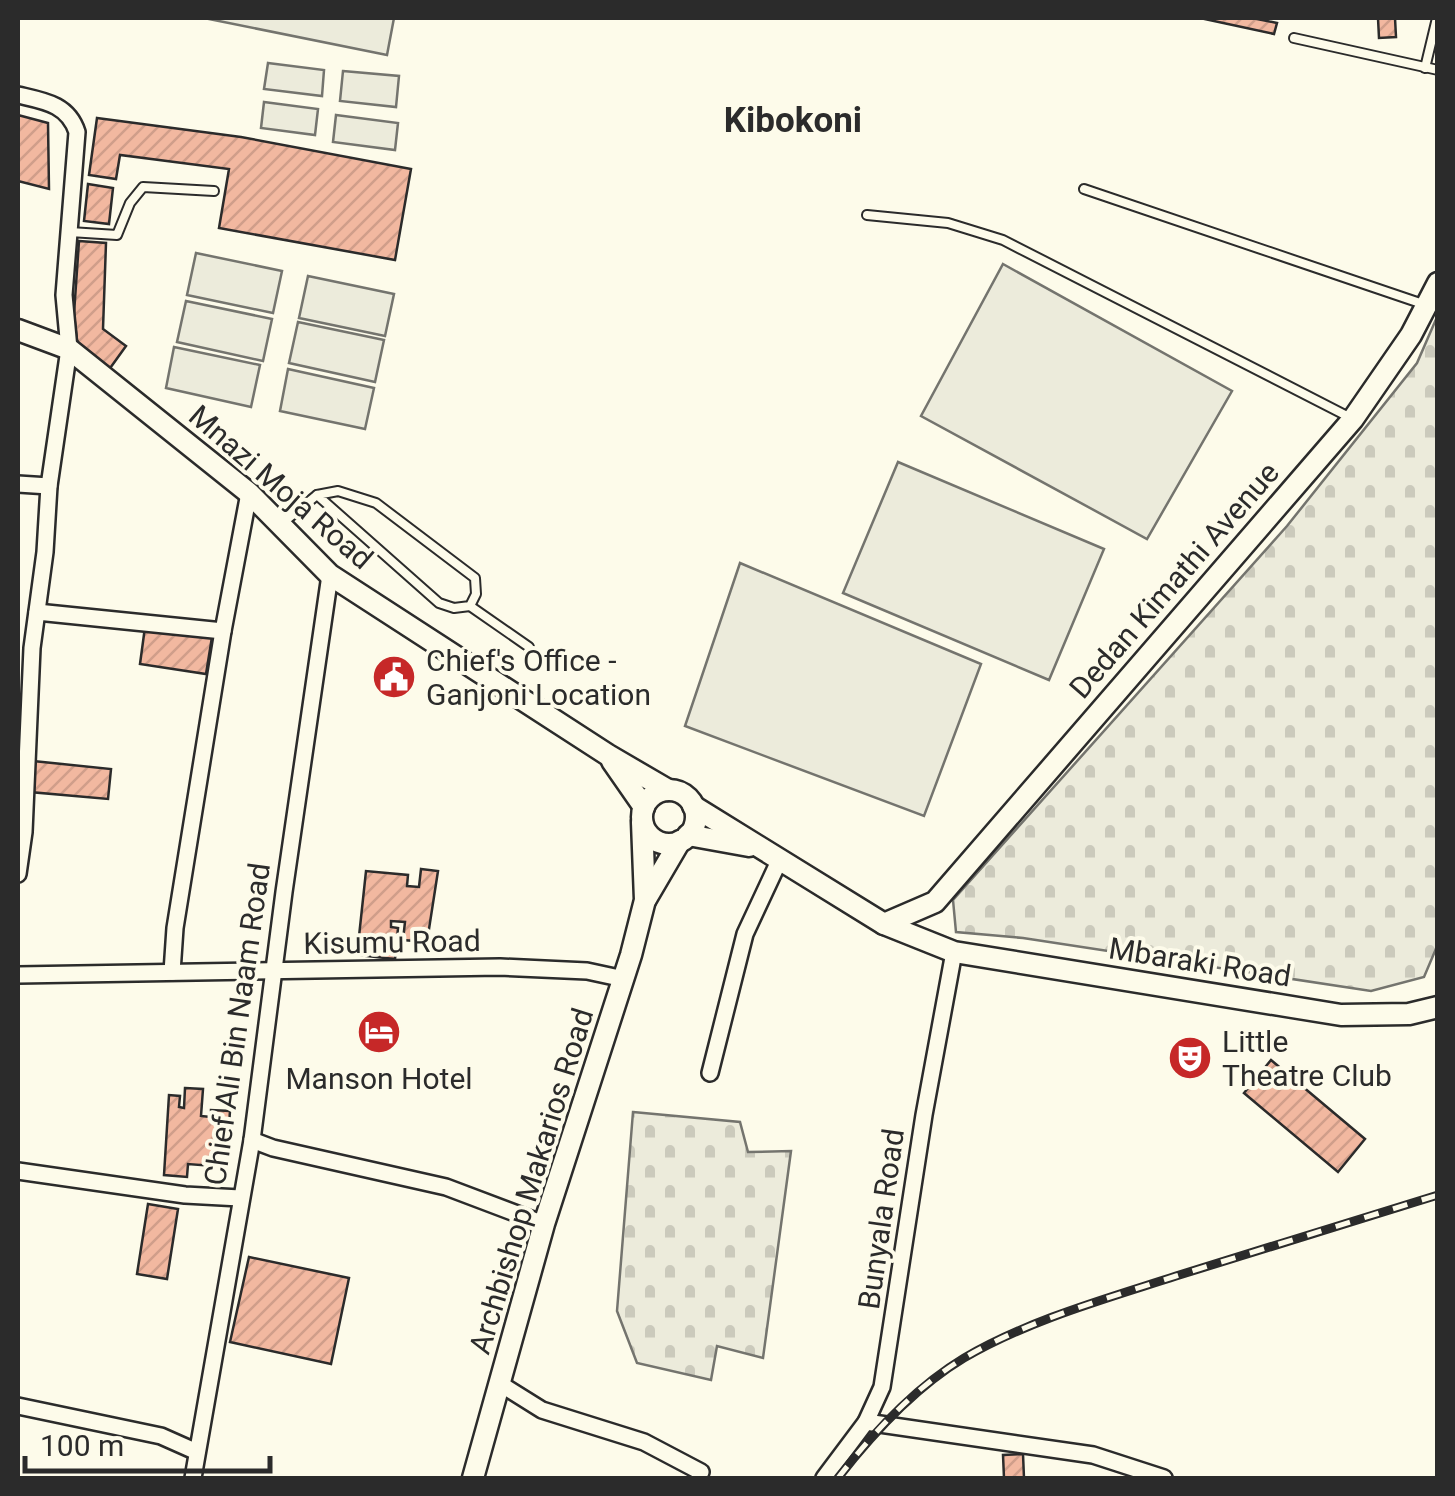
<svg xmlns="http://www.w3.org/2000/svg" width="1455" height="1496" font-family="Roboto,sans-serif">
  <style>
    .cemetery { fill: url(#cemetery-stones); stroke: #74746e; stroke-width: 2.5 }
    .green { fill: #ecebdb; stroke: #74746e; stroke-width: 2.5 }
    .building { fill: url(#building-hatch); stroke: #2b2b2b; stroke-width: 2.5 }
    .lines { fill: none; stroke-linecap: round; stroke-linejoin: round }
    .lane-casing { stroke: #2b2b2b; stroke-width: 12 }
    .street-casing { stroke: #2b2b2b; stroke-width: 20 }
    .secondary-casing { stroke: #2b2b2b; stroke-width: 25 }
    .lane { stroke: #fdfbea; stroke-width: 8 }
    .street { stroke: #fdfbea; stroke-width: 15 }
    .secondary { stroke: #fdfbea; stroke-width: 20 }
    .rail-casing { stroke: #2b2b2b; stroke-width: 9 }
    .rail { stroke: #fdfbea; stroke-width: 5; stroke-dasharray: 15; stroke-linecap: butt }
    .labels { text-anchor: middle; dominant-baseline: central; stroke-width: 8; stroke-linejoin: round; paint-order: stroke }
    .street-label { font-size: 30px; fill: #2b2b2b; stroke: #fdfbea }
    .poi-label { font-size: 30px; fill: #2b2b2b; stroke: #fdfbea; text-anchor: start }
    .quarter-label { font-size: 35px; font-weight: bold; fill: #2b2b2b; stroke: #fdfbea }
  </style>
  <defs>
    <pattern id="cemetery-stones" width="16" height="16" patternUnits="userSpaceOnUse" patternTransform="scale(2.5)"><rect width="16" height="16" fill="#ecebdb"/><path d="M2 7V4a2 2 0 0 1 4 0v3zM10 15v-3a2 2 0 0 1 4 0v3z" fill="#cbcabc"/></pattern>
    <pattern id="building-hatch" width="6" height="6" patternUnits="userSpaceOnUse" patternTransform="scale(2.5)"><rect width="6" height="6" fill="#f2b8a0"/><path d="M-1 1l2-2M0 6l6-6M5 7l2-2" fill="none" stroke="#d09e8a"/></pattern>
  </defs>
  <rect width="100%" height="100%" fill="#fdfbea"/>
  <g class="cemetery">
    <polygon points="1437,317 1438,944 1424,977 1371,991 1023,938 956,932 953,900 1287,526 1417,363"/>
    <polygon points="633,1112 740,1122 748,1152 791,1151 763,1358 717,1346 711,1380 637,1363 617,1311"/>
  </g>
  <g class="green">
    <polygon points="204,18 394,18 387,55"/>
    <polygon points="268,63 324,70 322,96 264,89"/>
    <polygon points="343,71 399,76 396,107 340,101"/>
    <polygon points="264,102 318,109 315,135 261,128"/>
    <polygon points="336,115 398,123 395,150 333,142"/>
    <polygon points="196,253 282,271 273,313 187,295"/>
    <polygon points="1003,264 1232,391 1147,539 921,416"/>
    <polygon points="308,276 394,294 385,336 299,318"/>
    <polygon points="186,301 272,319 263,361 177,342"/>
    <polygon points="298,322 384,340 375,382 289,363"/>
    <polygon points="174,347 260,365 251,407 166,388"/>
    <polygon points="288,369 374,388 365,429 280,411"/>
    <polygon points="898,462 1104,549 1049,680 843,593"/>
    <polygon points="740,563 981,664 924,816 685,726"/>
  </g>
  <g class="building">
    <polygon points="1200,18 1252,18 1277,23 1274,34"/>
    <polygon points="1378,18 1395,18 1396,37 1379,38"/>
    <polygon points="18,115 48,123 49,189 18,181"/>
    <polygon points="97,118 241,137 411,169 395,260 219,228 229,169 120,155 116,179 89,175"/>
    <polygon points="88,184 113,188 109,224 84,221"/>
    <polygon points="79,241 106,243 103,329 126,346 108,371 82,353 77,340 74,314"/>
    <polygon points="145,627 212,637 206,674 140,664"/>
    <polygon points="33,761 111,769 108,799 30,792"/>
    <polygon points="421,869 438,871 427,942 403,940 405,922 391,921 391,927 398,928 395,959 357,955 366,871 408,875 407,886 419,887"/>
    <polygon points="1271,1060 1365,1139 1338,1172 1244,1093"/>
    <polygon points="185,1088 203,1089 201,1116 211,1117 211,1110 230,1111 226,1167 188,1164 187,1177 164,1175 169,1095 180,1096 179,1107 184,1108"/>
    <polygon points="148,1204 178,1209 167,1279 137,1274"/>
    <polygon points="249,1257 349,1278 331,1364 230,1342"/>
    <polygon points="1023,1454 1024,1478 1004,1478 1003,1455"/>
  </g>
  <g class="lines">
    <g class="lane-casing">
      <g id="lane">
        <polyline points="1294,38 1438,70"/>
        <polyline points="1425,68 1437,18"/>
        <polyline points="1084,189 1423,304"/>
        <polyline points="867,215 948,223 1003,240 1349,417"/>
        <polyline points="70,232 117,235 130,203 143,187 214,191"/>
        <polygon points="338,491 376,503 475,578 476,594 470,606 454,608 439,603 317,495"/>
        <polyline points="280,525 317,495"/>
        <polyline points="470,606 529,647"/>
      </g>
    </g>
    <g class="street-casing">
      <g id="street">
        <path d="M18 95C44 101 68 104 77 132L64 295 69 349 49 486 45 552 32 648 24 832 18 874"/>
        <polyline points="18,484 49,486"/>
        <polyline points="37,612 223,631"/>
        <polyline points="172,972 175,928 223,631 249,493"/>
        <polyline points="18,975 500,967 587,971 624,979"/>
        <polyline points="710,1073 745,934 780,859"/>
        <polyline points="252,1140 273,1148 446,1187 544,1224"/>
        <polyline points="18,1171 185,1195 240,1198"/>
        <polyline points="502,1385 542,1410 644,1442 701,1472"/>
        <polyline points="18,1406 161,1436 197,1452"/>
        <polyline points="866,1422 1093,1455 1164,1478"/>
        <polyline points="193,1478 252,1140 284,892 330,575"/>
        <polyline points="824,1478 866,1422 882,1387 924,1115 954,952"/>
      </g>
    </g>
    <g class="secondary-casing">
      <g id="secondary">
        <polyline points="18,330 69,349 249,493 330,575 608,755 668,790"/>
        <polyline points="612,761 644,807"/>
        <circle cx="669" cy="817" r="27"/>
        <polyline points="693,806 884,924 954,952 1341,1015 1409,1014 1438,1007"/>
        <polyline points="688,835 749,846"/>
        <polyline points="646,899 680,841"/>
        <polyline points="884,924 935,902 1353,419 1411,335 1438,283"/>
        <polyline points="473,1478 544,1224 631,955 645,900 642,822"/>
      </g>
    </g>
    <use href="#lane" class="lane"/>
    <use href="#street" class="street"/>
    <use href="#secondary" class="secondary"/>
    <g class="rail-casing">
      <path id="rail" d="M838 1478C873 1433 914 1388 964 1358 1029 1320 1105 1299 1176 1276 1263 1249 1350 1222 1438 1195"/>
    </g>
    <use href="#rail" class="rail"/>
  </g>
  <defs>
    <g id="civic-disc" transform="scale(2.25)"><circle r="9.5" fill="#c62828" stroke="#fdfbea"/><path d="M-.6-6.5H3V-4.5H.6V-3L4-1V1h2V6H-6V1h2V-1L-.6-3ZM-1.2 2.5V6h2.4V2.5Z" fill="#fff"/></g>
    <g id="hotel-disc" transform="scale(2.25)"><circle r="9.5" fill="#c62828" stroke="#fdfbea"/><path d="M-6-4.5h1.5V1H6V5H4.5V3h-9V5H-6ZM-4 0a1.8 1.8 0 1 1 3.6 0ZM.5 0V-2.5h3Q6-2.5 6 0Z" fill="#fff"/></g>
    <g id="theatre-disc" transform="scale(2.25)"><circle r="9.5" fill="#c62828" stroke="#fdfbea"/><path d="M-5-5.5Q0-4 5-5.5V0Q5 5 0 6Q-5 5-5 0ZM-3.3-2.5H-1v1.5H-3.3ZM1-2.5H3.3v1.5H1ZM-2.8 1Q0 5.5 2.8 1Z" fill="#fff"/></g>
  </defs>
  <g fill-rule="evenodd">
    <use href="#civic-disc" x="394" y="677"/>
    <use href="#hotel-disc" x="379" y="1032"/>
    <use href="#theatre-disc" x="1190" y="1058"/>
  </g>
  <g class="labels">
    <g class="street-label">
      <text transform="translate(281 487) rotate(41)">Mnazi Moja Road</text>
      <text transform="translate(1174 580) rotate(-49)">Dedan Kimathi Avenue</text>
      <text transform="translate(392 942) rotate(-1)">Kisumu Road</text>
      <text transform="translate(1200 962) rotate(9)">Mbaraki Road</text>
      <text transform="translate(237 1024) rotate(-82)">Chief Ali Bin Naam Road</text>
      <text transform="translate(531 1181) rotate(-73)">Archbishop Makarios Road</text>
      <text transform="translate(881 1219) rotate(-82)">Bunyala Road</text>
    </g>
    <g class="poi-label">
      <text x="426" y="660">Chief's Office -<tspan x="426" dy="34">Ganjoni Location</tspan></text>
      <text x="1222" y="1041">Little<tspan x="1222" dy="34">Theatre Club</tspan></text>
      <text x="379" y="1078" text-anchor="middle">Manson Hotel</text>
    </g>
    <g class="quarter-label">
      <text x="793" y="120">Kibokoni</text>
    </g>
  </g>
  <rect width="1455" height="1496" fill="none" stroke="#2b2b2b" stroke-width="40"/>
  <path d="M25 1456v15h245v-15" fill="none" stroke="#2b2b2b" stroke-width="5"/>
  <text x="40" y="1456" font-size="30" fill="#2b2b2b" stroke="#fdfbea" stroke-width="8" paint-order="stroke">100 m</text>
</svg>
